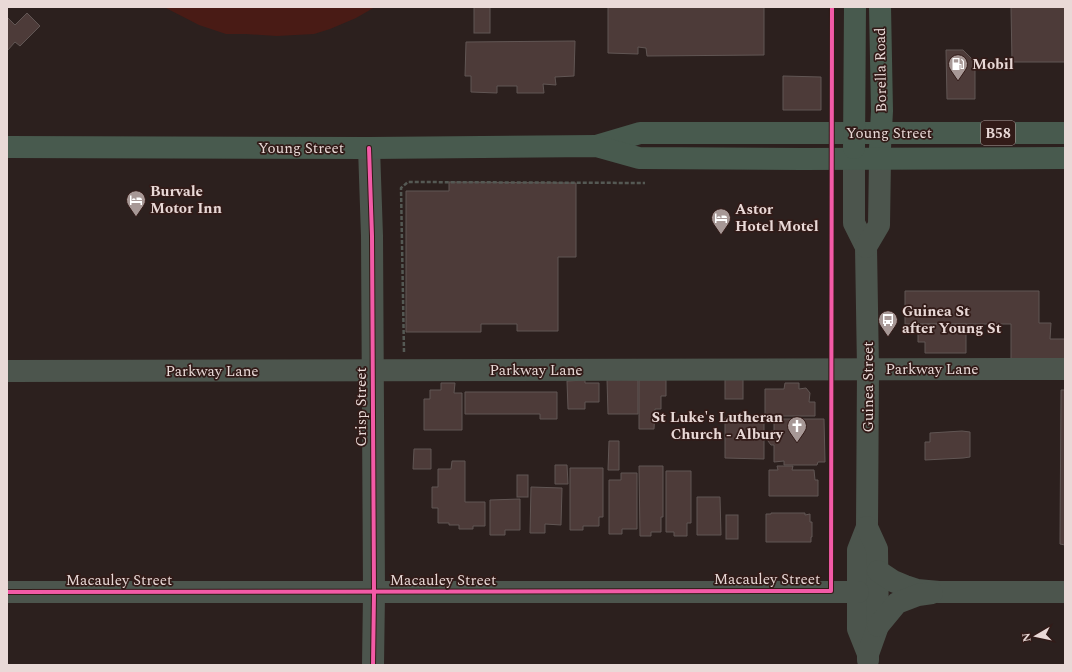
<svg xmlns="http://www.w3.org/2000/svg" width="1072" height="672" font-family="Spectral,serif">
  <style>
    .green { fill: #491b15 }
    .building { fill: #4d3b39; stroke: #615654 }
    .lines { fill: none; stroke-linecap: round; stroke-linejoin: round }
    .path { stroke: #555954; stroke-width: 2.5; stroke-dasharray: 4 2; stroke-linecap: butt }
    .minor { stroke: #4c554d; stroke-width: 22 }
    .major { stroke: #485a4e; stroke-width: 22 }
    .cycleway-casing { stroke: #321b18; stroke-width: 6 }
    .cycleway { stroke: #f35aa7; stroke-width: 4 }
    .labels { text-anchor: middle; dominant-baseline: central; stroke-width: 3.5; stroke-linejoin: round; paint-order: stroke }
    .shield { fill: #321b18; stroke: #b2a09e; stroke-width: 1 }
    .shield-label { font-size: 14px; font-weight: bold; fill: #e9d9d7 }
    .poi-label { font-size: 15px; font-weight: bold; fill: #e9d9d7; stroke: #321b18; text-anchor: start }
    .street-label { font-size: 15px; fill: #e9d9d7; stroke: #321b18 }
  </style>
  <rect width="100%" height="100%" fill="#2c201e"/>
  <polygon class="green" points="164,7 375,7 356,18 330,29 314,34 277,36 246,34 226,34 199,25"/>
  <g class="building">
    <rect x="474" y="7" width="16" height="26"/>
    <polygon points="608,7 768,7 764,7 764,55 647,56 646,48 638,47 638,54 608,53"/>
    <polygon points="1011,7 1065,7 1065,62 1012,62"/>
    <polygon points="27,13 40,26 20,46 15,42 7,51 7,17 15,25"/>
    <polygon points="575,41 574,76 555,77 556,85 543,84 544,93 517,93 517,86 497,86 497,93 471,92 471,76 465,76 466,42"/>
    <polygon points="946,50 963,50 975,62 975,99 947,99"/>
    <polygon points="783,76 821,77 821,110 783,110"/>
    <polygon points="449,182 576,183 576,257 558,257 558,331 517,331 517,324 481,324 481,332 406,332 406,191 449,191"/>
    <polygon points="905,291 1039,291 1039,323 1051,323 1050,339 1065,339 1065,364 1011,364 1011,324 905,324"/>
    <polygon points="918,324 966,324 966,353 925,353 925,342 918,342"/>
    <polygon points="607,379 638,380 638,414 608,414"/>
    <rect x="725" y="379" width="18" height="20"/>
    <polygon points="585,380 585,383 599,383 599,402 585,402 585,409 568,409 567,381"/>
    <polygon points="639,380 666,380 666,396 661,396 661,409 655,409 654,429 639,429"/>
    <polygon points="441,383 455,383 454,393 462,393 462,430 424,430 424,399 430,399 430,390 441,390"/>
    <polygon points="785,383 799,383 799,389 806,388 810,393 809,402 815,402 815,416 765,416 765,389 784,389"/>
    <polygon points="1061,390 1065,390 1065,545 1060,544"/>
    <polygon points="465,392 557,392 557,419 540,419 540,414 465,414"/>
    <polygon points="725,418 764,419 764,459 725,458"/>
    <polygon points="774,419 824,419 825,462 818,462 817,465 784,465 784,461 774,462 774,445 771,445 768,441 767,435 771,431 774,431"/>
    <polygon points="962,431 970,432 970,457 963,458 925,460 925,442 930,442 930,433"/>
    <polygon points="609,441 619,441 619,470 608,470"/>
    <polygon points="414,449 431,449 431,469 413,469"/>
    <polygon points="452,461 465,461 465,502 485,502 485,526 473,526 473,529 459,529 459,525 449,525 449,523 438,523 438,508 432,508 432,487 438,487 438,469 451,469"/>
    <polygon points="555,465 567,465 568,484 555,484"/>
    <polygon points="639,466 663,466 663,517 661,517 661,532 651,532 651,536 640,536"/>
    <polygon points="777,466 793,466 792,470 814,470 815,480 818,480 818,496 769,496 769,470 778,470"/>
    <polygon points="570,468 603,468 603,517 599,517 599,526 583,526 583,530 570,530"/>
    <polygon points="666,471 691,471 691,523 687,523 687,536 674,536 674,532 666,532"/>
    <polygon points="621,473 637,473 637,529 622,529 622,534 609,534 609,480 621,480"/>
    <rect x="517" y="475" width="11" height="22"/>
    <polygon points="531,487 562,488 561,525 545,524 545,533 530,533"/>
    <polygon points="697,497 720,497 721,535 697,535"/>
    <polygon points="520,499 520,530 505,530 505,535 490,535 490,500"/>
    <polygon points="771,513 805,513 805,515 810,514 810,522 812,522 812,537 811,537 811,542 766,542 766,514 771,514"/>
    <rect x="726" y="515" width="12" height="24"/>
  </g>
  <g class="lines">
    <polyline class="path" points="404,352 401,188 408,182 645,183"/>
    <g class="minor">
      <polyline points="369,148 372,236 374,593 373,665"/>
      <polyline points="854,159 854,223 866,247 868,369 867,527 858,550 858,629 868,654"/>
      <polyline points="866,247 879,225 880,159"/>
      <polyline points="7,371 1065,369"/>
      <polyline points="867,527 877,549 878,626 868,654 868,660"/>
      <polyline points="878,571 893,581 905,586 917,590 939,592 1065,592"/>
      <polyline points="7,592 858,592"/>
      <polyline points="878,626 897,603 918,595 932,593"/>
    </g>
    <g class="major">
      <polyline points="880,7 882,111 880,148"/>
      <polyline points="596,146 640,133 1065,133"/>
      <polyline points="7,147 369,148 596,146 639,158 802,159 1065,158"/>
      <polyline points="854,148 855,7"/>
    </g>
    <g class="cycleway-casing">
      <g id="cycleway">
        <polyline points="369,148 372,236 374,593 373,665"/>
        <polyline points="7,592 831,591 832,7"/>
      </g>
    </g>
    <use href="#cycleway" class="cycleway"/>
  </g>
  <defs>
    <g id="fuel-pin" transform="scale(1)"><path d="M0 17L-7.5 6A9.5 9.5 0 1 1 7.5 6Z" fill="#a79896" stroke="#321b18"/><path d="M-5.5-6h7V0h2V4h1.3V-2.5L3-4.5l.8-.8L6-3V5H2.5V1h-1V6h-7ZM-4.2-4.7v3.2H.2V-4.7Z" fill="#fff"/></g>
    <g id="hotel-pin" transform="scale(1)"><path d="M0 17L-7.5 6A9.5 9.5 0 1 1 7.5 6Z" fill="#a79896" stroke="#321b18"/><path d="M-6-4.5h1.5V1H6V5H4.5V3h-9V5H-6ZM-4 0a1.8 1.8 0 1 1 3.6 0ZM.5 0V-2.5h3Q6-2.5 6 0Z" fill="#fff"/></g>
    <g id="bus-pin" transform="scale(1)"><path d="M0 17L-7.5 6A9.5 9.5 0 1 1 7.5 6Z" fill="#a79896" stroke="#321b18"/><path d="M-5-6H5V4H4V6H2V4H-2V6H-4V4H-5ZM-3.5-4V0h7V-4ZM-3.5 1.2v1.5H-2V1.2ZM2 1.2v1.5H3.5V1.2Z" fill="#fff"/></g>
    <g id="church-pin" transform="scale(1)"><path d="M0 17L-7.5 6A9.5 9.5 0 1 1 7.5 6Z" fill="#a79896" stroke="#321b18"/><path d="M-1.2-6h2.4v3.5h3.3v2.4h-3.3V6h-2.4V-.1h-3.3v-2.4h3.3Z" fill="#fff"/></g>
  </defs>
  <g fill-rule="evenodd">
    <use href="#fuel-pin" x="958" y="64"/>
    <use href="#hotel-pin" x="136" y="200"/>
    <use href="#hotel-pin" x="721" y="218"/>
    <use href="#bus-pin" x="888" y="320"/>
    <use href="#church-pin" x="797" y="426"/>
  </g>
  <g class="labels">
    <rect class="shield" x="981" y="121" width="34" height="24" rx="3"/>
    <g class="shield-label">
      <text x="998" y="133">B58</text>
    </g>
    <g class="poi-label">
      <text x="972" y="64">Mobil</text>
      <text x="150" y="191">Burvale<tspan x="150" dy="17">Motor Inn</tspan></text>
      <text x="735" y="209">Astor<tspan x="735" dy="17">Hotel Motel</tspan></text>
      <text x="902" y="311">Guinea St<tspan x="902" dy="17">after Young St</tspan></text>
      <text x="783" y="417" text-anchor="end">St Luke's Lutheran<tspan x="783" dy="17">Church - Albury</tspan></text>
    </g>
    <g class="street-label">
      <text transform="translate(881 70) rotate(-91)">Borella Road</text>
      <text x="889" y="133">Young Street</text>
      <text x="301" y="148">Young Street</text>
      <text x="932" y="369">Parkway Lane</text>
      <text x="536" y="370">Parkway Lane</text>
      <text x="212" y="371">Parkway Lane</text>
      <text transform="translate(868 387) rotate(-90)">Guinea Street</text>
      <text transform="translate(361 407) rotate(-90)">Crisp Street</text>
      <text x="767" y="579">Macauley Street</text>
      <text x="119" y="580">Macauley Street</text>
      <text x="443" y="580">Macauley Street</text>
    </g>
  </g>
  <rect width="1072" height="672" fill="none" stroke="#e9d9d7" stroke-width="16"/>
  <g transform="translate(1036 636) rotate(261)" stroke="#321b18" stroke-width="3" paint-order="stroke">
  <path d="M0-3L7 15L0 10L-7 15Z" fill="#e9d9d7"/>
  <text y="-6" font-size="11" font-weight="bold" text-anchor="middle" fill="#e9d9d7">N</text>
  </g>
</svg>
